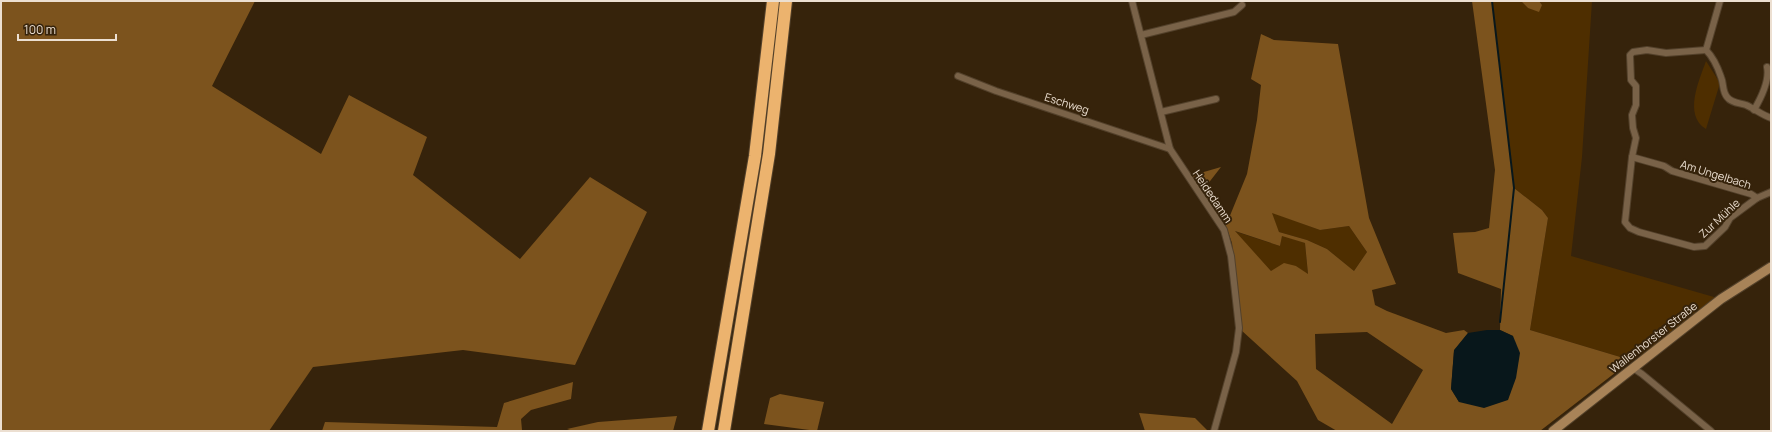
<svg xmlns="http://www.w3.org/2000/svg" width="1772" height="432" font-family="Manrope,sans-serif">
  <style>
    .green { fill: #4e2e00 }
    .forest { fill: #7c531d; fill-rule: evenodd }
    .water { fill: #08171b }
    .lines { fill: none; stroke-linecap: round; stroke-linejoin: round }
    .stream { stroke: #08171b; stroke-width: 2 }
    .minor-casing { stroke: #53412b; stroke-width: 8 }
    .secondary-casing { stroke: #53412b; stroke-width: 11 }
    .motorway-casing { stroke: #53412b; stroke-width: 14 }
    .minor { stroke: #796248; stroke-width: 6 }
    .secondary { stroke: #a88358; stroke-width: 9 }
    .motorway { stroke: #ecb36e; stroke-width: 12 }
    .labels { text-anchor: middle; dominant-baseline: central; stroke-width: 4; stroke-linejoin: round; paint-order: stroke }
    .street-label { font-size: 11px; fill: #ecdfd1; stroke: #36230b }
  </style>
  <rect width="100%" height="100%" fill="#36230b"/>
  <g class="green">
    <polygon points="1492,1 1521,1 1528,8 1542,5 1539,1 1592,1 1582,157 1571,256 1721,299 1642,358 1638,352 1627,359 1530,330 1548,218 1542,210 1514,188"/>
    <path d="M1706 61 1720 83 1706 129C1683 115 1699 81 1706 61Z"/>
    <polygon points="1271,212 1320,230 1349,226 1367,252 1354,271 1327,249 1307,240 1279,232"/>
    <polygon points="1234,231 1280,246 1282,235 1305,243 1308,275 1296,266 1271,271"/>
  </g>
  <g class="forest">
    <polygon points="1,1 255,1 212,86 321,154 349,95 427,137 413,175 520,259 590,177 647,212 575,365 463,350 313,367 269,431 1,431"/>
    <path d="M1472 1H1492L1514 188 1542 210 1548 218 1530 330 1627 359 1620 369 1540 431H1337L1318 420 1297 381 1241 330 1232 243 1226 226 1190 176 1221 167 1207 185 1229 218 1247 174 1257 120 1261 85 1251 79 1261 34 1274 40 1338 44 1369 218 1396 284 1372 290 1375 305 1387 311 1446 333 1464 330 1468 333 1454 351 1451 389 1459 402 1513 336 1500 330 1501 289 1458 273 1453 233 1475 232 1489 228 1495 170ZM1272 213 1320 230 1349 226 1367 252 1354 271 1327 249 1307 240 1279 232ZM1235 231 1280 246 1282 236 1305 243 1308 274 1296 266 1284 263 1271 271ZM1367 332 1423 370 1392 424 1316 369 1315 334Z"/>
    <polygon points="1521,1 1539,1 1542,5 1539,12 1528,8"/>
    <polygon points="573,382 571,399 531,410 521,419 522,430 521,431 322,431 325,422 497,427 504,403"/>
    <polygon points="780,394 824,402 817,431 764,424 770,398"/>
    <polygon points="1139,413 1195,418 1208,431 1145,431"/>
    <polygon points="677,416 673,431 573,431 567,429 598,422"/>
  </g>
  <polygon class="water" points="1487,330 1500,330 1513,336 1520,353 1516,378 1508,400 1484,408 1459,402 1451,389 1454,350 1468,333"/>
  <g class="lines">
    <polyline class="stream" points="1492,1 1514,188 1500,322"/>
    <g class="minor-casing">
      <g id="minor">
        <polyline points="1132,1 1170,149 1224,230 1231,256 1239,328 1236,352 1214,431"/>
        <polyline points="1141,35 1234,12 1242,5"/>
        <polyline points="1706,50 1666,53 1647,50 1633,52 1630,55 1631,80 1636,86 1636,105 1632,115 1633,128 1636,138 1632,157 1625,222 1630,228 1639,232 1694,247 1705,246 1725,227 1730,218 1757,198 1771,192"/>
        <path d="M1706 50C1712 56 1718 68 1721 77 1724 84 1722 91 1727 97 1731 103 1740 103 1746 105 1755 109 1762 115 1771 118"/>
        <polyline points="1706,50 1720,1"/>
        <polyline points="958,76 996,91 1170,149"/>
        <path d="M1754 110C1761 98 1770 81 1767 67"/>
        <polyline points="1161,112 1216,99"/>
        <polyline points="1632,157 1664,166 1672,171 1751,194 1757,198"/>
        <polyline points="1633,368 1642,374 1711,431"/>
      </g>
    </g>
    <g class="secondary-casing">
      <polyline id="secondary" points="1553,431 1721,299 1771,267"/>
    </g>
    <g class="motorway-casing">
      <g id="motorway">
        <polyline points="708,431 755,156 773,1"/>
        <polyline points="724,431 769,154 786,1"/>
      </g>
    </g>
    <use href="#minor" class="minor"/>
    <use href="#secondary" class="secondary"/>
    <use href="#motorway" class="motorway"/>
  </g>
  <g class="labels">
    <g class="street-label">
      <text transform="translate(1067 103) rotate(18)">Eschweg</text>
      <text transform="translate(1716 174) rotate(17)">Am Ungelbach</text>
      <text transform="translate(1213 196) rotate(56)">Heidedamm</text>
      <text transform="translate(1719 218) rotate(-43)">Zur Mühle</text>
      <text transform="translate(1653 337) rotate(-38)">Wallenhorster Straße</text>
    </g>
  </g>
  <rect width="1772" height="432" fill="none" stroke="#ecdfd1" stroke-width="4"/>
  <path d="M18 34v6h98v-6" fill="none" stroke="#ecdfd1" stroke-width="2"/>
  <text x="24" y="34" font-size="12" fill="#ecdfd1" stroke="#36230b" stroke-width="3" paint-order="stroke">100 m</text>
</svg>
